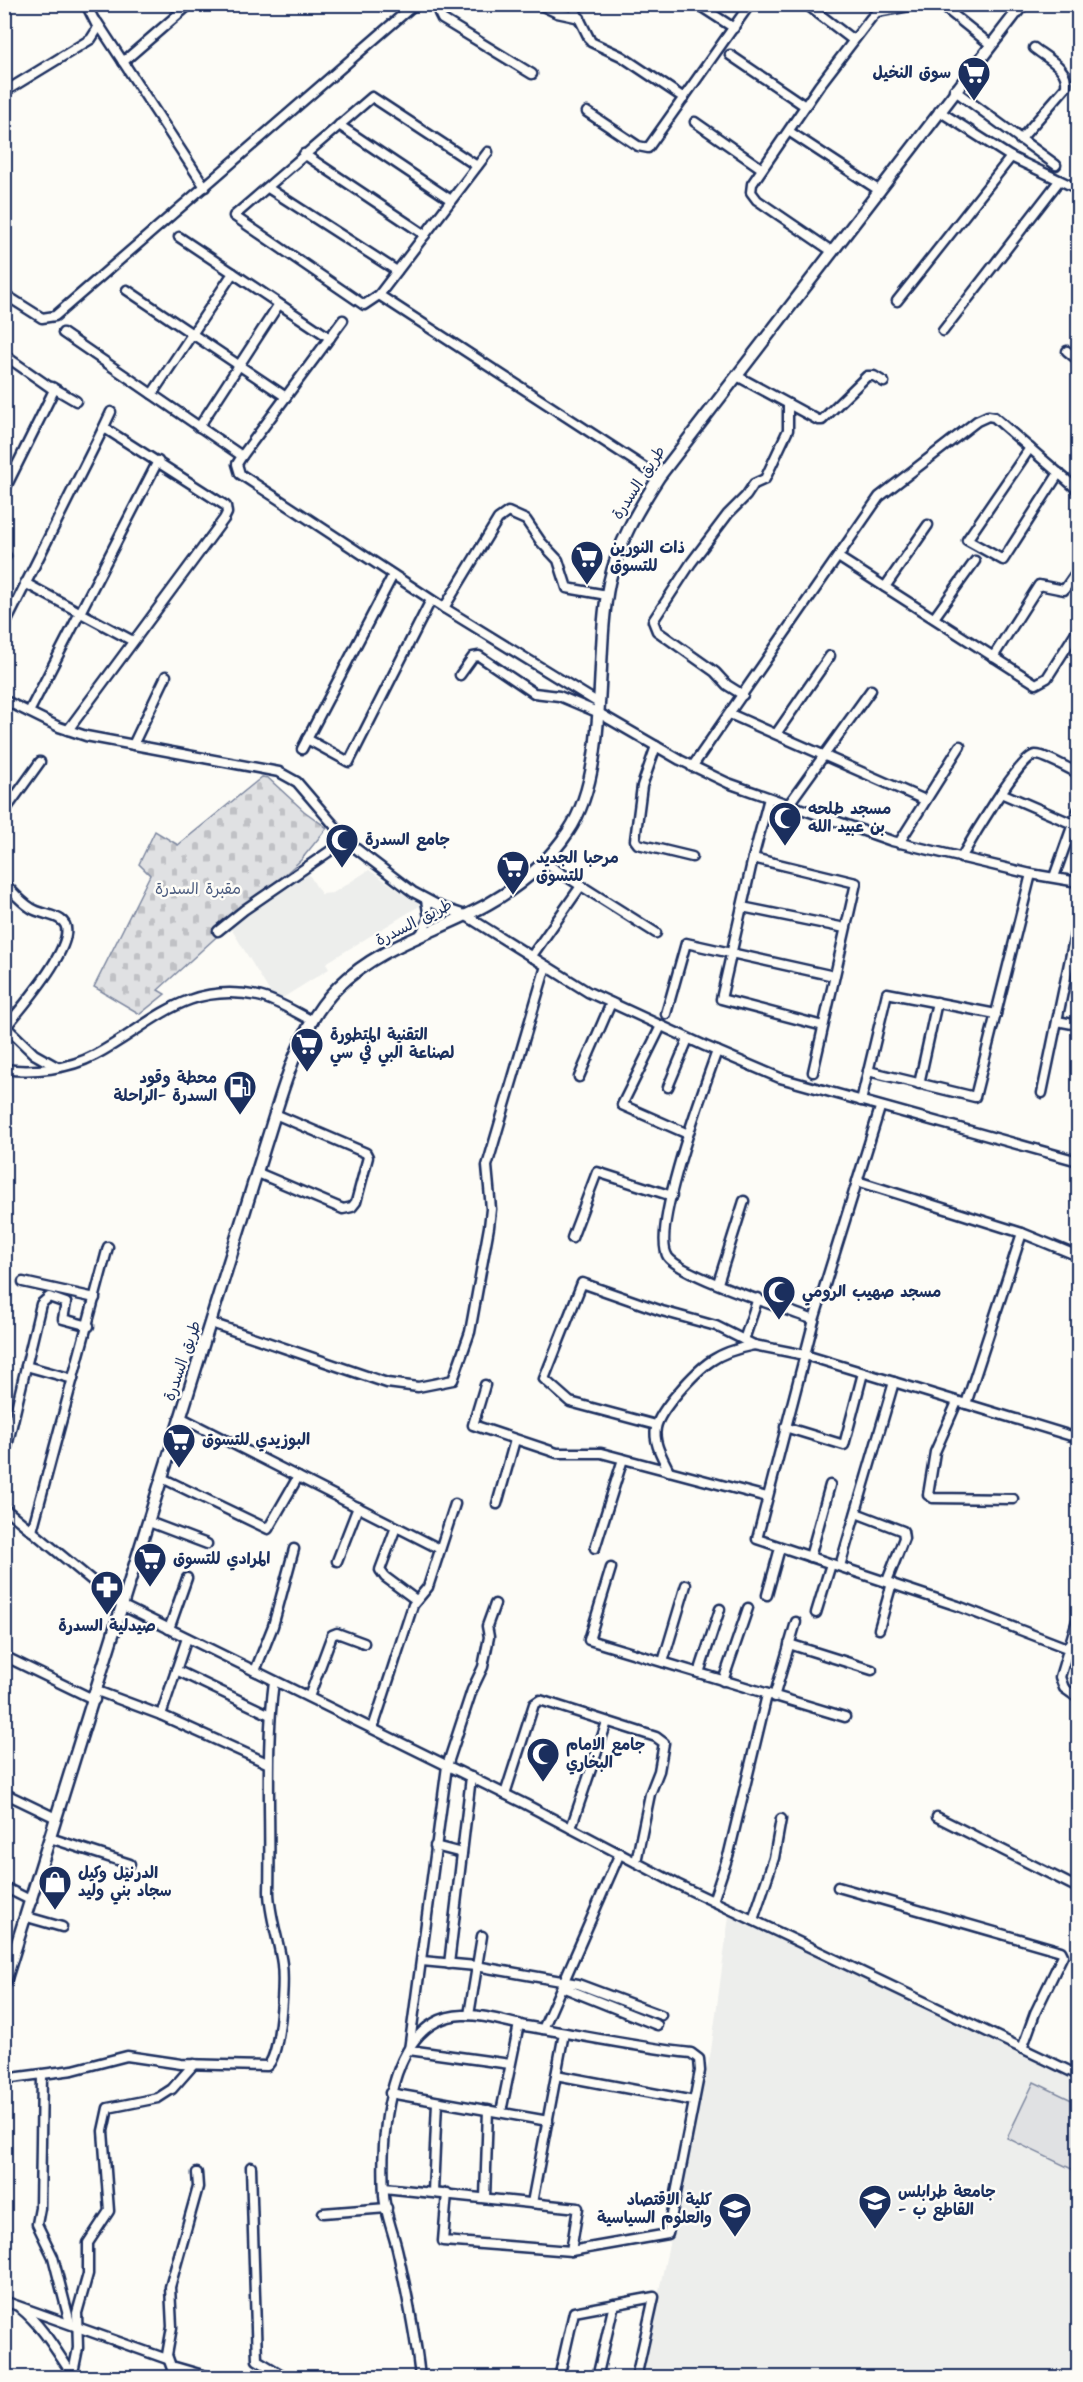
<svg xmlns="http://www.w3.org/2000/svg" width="1083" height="2382" font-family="Kalam,'Playpen Sans Arabic',sans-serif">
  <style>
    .built { fill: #edeeec }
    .cemetery { fill: url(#cemetery-stones); stroke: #7e88a0; stroke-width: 1.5 }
    .pitch { fill: #e0e1e3; stroke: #7e88a0; stroke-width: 1.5 }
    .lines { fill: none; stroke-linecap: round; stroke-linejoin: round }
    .minor-casing { stroke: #1b2f5e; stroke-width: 13 }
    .major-casing { stroke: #1b2f5e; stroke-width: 15 }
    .minor { stroke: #fdfcf7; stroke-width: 8 }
    .major { stroke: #fdfcf7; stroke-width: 10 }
    .labels { text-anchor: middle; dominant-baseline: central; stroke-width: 5; stroke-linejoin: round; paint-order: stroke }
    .poi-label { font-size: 16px; font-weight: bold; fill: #1b2f5e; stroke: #fdfcf7; text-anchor: start }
    .street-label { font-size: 16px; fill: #1b2f5e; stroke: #fdfcf7 }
    .park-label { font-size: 16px; fill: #4c5c7f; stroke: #fdfcf7 }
  </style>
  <defs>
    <pattern id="cemetery-stones" width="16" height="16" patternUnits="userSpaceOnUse" patternTransform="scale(1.5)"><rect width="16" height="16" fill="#e0e1e3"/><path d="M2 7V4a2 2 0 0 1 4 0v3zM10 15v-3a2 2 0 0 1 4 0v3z" fill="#c0c1c5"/></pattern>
  </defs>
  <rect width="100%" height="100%" fill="#fdfcf7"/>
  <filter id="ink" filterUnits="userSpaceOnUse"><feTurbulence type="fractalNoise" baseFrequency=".0167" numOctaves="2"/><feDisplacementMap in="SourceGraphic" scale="12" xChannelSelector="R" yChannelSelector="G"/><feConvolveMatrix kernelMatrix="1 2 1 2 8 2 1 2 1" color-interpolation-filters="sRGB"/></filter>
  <g filter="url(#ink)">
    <g class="built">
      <polygon points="369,870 421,905 326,963 329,969 276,1002 227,922 308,873 321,894 333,893"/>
      <polygon points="729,1916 1078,2082 1078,2377 640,2378 711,2051"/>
    </g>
    <polygon class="cemetery" points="262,777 268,778 304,811 327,828 301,860 158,990 165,994 140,1014 94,987 150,875 139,864 155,831 178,845"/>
    <polygon class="pitch" points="1034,2082 1078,2103 1078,2172 1007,2138"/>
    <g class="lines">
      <g class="minor-casing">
        <g id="minor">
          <polyline points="448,4 439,13 442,19 532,74"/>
          <polyline points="538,4 557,13 580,18"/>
          <polyline points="572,4 591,42 621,56 684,98"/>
          <polyline points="697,4 734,28"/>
          <polyline points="806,4 853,40"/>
          <polyline points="940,4 991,45"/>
          <polyline points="97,22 205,187"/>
          <polyline points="730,55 805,106"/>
          <polyline points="123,62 190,4"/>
          <polyline points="954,90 1056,165"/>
          <polyline points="4,92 91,39 98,28 86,4"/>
          <polyline points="939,111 1011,157 1078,189"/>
          <polyline points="587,112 638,146 648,148 750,4"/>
          <polyline points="695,122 761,168"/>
          <polyline points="339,125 451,200"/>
          <polyline points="790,132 880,191"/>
          <path d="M1020 140 1066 87C1069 68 1048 59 1034 48"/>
          <polyline points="488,152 379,295 659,477"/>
          <polyline points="304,154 425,235"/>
          <polyline points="268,188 397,271"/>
          <polyline points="833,252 757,200 751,192 752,184 819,86 871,18 877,12 920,4"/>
          <polyline points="233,273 330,338"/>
          <polyline points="127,290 286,397"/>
          <polyline points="4,294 42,318 55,316 415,4"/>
          <polyline points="379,295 364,305 234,216 372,97 477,166"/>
          <polyline points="897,301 1011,157"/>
          <polyline points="943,331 1059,181"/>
          <polyline points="63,333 242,456 343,320"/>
          <polyline points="1067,351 1078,360"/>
          <polyline points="4,355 54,390 4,491"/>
          <polyline points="737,376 818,420 822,420 867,376 874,376 884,382"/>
          <polyline points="52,387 76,401"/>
          <polyline points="152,394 233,273 179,237"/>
          <polyline points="199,427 279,304"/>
          <polyline points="102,431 111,412"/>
          <polyline points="1030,448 967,540 1003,560 1059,473"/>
          <polyline points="242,456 237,464 240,474 444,608 597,702"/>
          <polyline points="4,555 6,556"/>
          <polyline points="838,557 1036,684 1047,678 1078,629"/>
          <polyline points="25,583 133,641"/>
          <polyline points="885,587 928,525"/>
          <polyline points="444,608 498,519 508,512 526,520 541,542 558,560 567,588 607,595"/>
          <polyline points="934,618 975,561"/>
          <polyline points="4,627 102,431 106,429 226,506 227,513 224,519 68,730"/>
          <polyline points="993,657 1039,585 1064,590 1078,570"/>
          <polyline points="460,675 473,657 479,656 534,693 559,696 597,712 680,760 728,783 892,841 1031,874 1078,882"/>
          <polyline points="743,695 727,685 715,672 657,631 653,621 691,563 728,514 746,496 754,484 765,479 788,430 788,404"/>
          <polyline points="4,700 59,727 86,736 279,772 297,782 350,844 413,892 441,907 465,915 588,992 705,1046 780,1078 1078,1161"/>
          <polyline points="29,712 158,461"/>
          <polyline points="730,714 925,800"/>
          <polyline points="776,734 830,656"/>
          <polyline points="307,739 349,762 431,600"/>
          <polyline points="133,745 166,676"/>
          <polyline points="656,746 642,786 635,840 638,844 692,857"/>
          <polyline points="302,749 393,575"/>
          <polyline points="692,767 879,497 977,421 988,416 994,417 1078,490"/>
          <polyline points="1001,793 1073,824"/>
          <polyline points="769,798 753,858 721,999 823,1026"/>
          <polyline points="789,804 871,690"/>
          <polyline points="4,812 40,762"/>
          <polyline points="899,843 960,746"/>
          <polyline points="753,858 856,883 813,1072"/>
          <path d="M961 858C970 842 1020 756 1035 755 1044 754 1069 769 1078 773"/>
          <polyline points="545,863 656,933"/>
          <polyline points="1054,877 1078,810"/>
          <path d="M4 883C12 891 21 902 31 908 40 914 53 914 61 920 86 936 16 1014 4 1029"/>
          <polyline points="742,907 845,928"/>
          <polyline points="218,931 244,910 346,840"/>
          <polyline points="421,934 429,918 426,900"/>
          <polyline points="531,957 581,886"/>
          <polyline points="666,1014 686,943 834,976"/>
          <polyline points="1057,1021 1078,1025"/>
          <polyline points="661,1026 622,1105 688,1134"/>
          <polyline points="6,1027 34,1054 57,1067"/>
          <path d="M717 1051C705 1085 650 1231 668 1257 682 1276 786 1309 814 1320"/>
          <path d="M4 1069C33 1073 69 1069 95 1055 153 1024 185 981 258 996 277 1000 296 1013 313 1021"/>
          <polyline points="868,1071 975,1097 1031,874"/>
          <polyline points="579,1077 611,1003"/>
          <polyline points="919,1084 937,1002"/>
          <polyline points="668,1087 688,1039"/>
          <polyline points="1042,1093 1078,920"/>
          <polyline points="861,1101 887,993 996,1014"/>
          <polyline points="880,1108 814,1320 757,1539 958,1606 1067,1648"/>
          <polyline points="258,1173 343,1209 352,1207 356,1202 368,1157 366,1153 275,1114"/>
          <polyline points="857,1181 1022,1233 1078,1256"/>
          <polyline points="572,1238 597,1172 672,1196"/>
          <polyline points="23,1282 95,1298"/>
          <polyline points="718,1283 744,1201"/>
          <polyline points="211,1323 387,1383 418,1387 453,1380 470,1332 489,1227 491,1209 487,1166 546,966"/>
          <polyline points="744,1340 758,1298"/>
          <polyline points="26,1366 73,1379"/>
          <polyline points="485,1385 473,1425 557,1453 601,1453 767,1497"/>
          <polyline points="957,1402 935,1452 928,1495 933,1498 1013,1499"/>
          <polyline points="966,1404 1022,1233"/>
          <polyline points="180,1417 440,1549"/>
          <polyline points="656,1425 570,1402 544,1379 582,1283 662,1311 716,1326 754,1345 805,1355 1078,1438"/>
          <polyline points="785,1427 844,1445 863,1373"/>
          <polyline points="4,1459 41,1304 49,1297 66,1303 63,1319 89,1326"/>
          <path d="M669 1471C663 1458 653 1443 656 1428 659 1410 696 1371 711 1361 724 1352 739 1348 754 1345"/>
          <polyline points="162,1478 268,1529 298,1477"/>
          <polyline points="497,1504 515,1440"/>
          <polyline points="4,1508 123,1606 525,1804 677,1884 1078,2075"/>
          <polyline points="856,1513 903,1531 904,1538 887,1581"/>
          <polyline points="149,1522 207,1544"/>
          <polyline points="396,1527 380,1570 385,1577 416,1600"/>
          <polyline points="32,1531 108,1247"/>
          <polyline points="595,1548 623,1459"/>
          <polyline points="810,1557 830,1485"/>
          <polyline points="337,1561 358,1507"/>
          <polyline points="840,1566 894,1382"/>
          <polyline points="611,1568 589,1640 845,1717"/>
          <polyline points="767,1595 780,1548"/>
          <polyline points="495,1604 487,1626 489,1637 483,1667 472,1690 447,1766 409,2050 510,2064"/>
          <polyline points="816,1613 831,1564"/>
          <polyline points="1078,1617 1060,1677 1064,1688 1078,1698"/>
          <polyline points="169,1629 187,1578"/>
          <polyline points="879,1629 892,1583"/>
          <polyline points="789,1644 872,1670"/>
          <polyline points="4,1656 95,1700"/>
          <polyline points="663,1662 686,1585"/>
          <polyline points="176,1670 270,1715"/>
          <polyline points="255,1671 273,1626 294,1549"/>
          <polyline points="699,1673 720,1609"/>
          <polyline points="723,1681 748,1608"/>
          <polyline points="97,1691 161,1715 267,1763"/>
          <polyline points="309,1697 332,1635 337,1633 364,1643"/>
          <polyline points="774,1697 796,1622"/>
          <polyline points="161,1715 187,1638"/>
          <polyline points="373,1728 413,1605 428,1587 455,1504"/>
          <polyline points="4,1793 56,1818"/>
          <polyline points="505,1794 534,1704 540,1700 656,1737 664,1743 659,1771 650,1794 636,1862"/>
          <polyline points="937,1817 1078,1888"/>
          <polyline points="571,1828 607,1722"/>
          <polyline points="50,1838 130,1864"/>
          <polyline points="435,1846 462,1853"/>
          <polyline points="4,1887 32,1901"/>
          <polyline points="838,1887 1061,1951 1063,1955 1035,2013 1022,2049"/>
          <polyline points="713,1901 729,1853 767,1695"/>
          <polyline points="27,1917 62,1927"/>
          <polyline points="753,1920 774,1858 781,1819"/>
          <polyline points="422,1961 476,1966 578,1984 661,2015"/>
          <polyline points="449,1964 471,1777"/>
          <polyline points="562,1987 657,2025"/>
          <polyline points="469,2015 482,1936"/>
          <polyline points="543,2029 620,1853"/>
          <polyline points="42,2075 40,2208 37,2224 53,2257 70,2323"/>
          <polyline points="556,2075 694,2101"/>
          <path d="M4 2079 73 2070 127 2056 181 2064 267 2066C281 2056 284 1982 282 1964 279 1941 269 1914 269 1891 271 1821 265 1751 274 1681"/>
          <polyline points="390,2093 548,2121"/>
          <polyline points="501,2112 519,2024"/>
          <polyline points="251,2167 257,2360 287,2378"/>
          <polyline points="384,2188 578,2208 571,2251"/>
          <polyline points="433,2192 437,2102"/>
          <polyline points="485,2198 488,2110"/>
          <polyline points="532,2203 564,2033"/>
          <polyline points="323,2213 387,2208"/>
          <polyline points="4,2301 167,2359"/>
          <path d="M20 2308C43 2326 58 2354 74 2377"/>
          <polyline points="172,2369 167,2355 172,2327 170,2287 198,2187 197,2173"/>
          <polyline points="4,2375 10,2378"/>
          <polyline points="72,2378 78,2348 77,2313 88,2274 88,2243 109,2211 103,2131 108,2108 158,2098 172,2089 194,2064"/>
          <polyline points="168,2378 175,2367 213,2378"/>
          <path d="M420 2378C416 2336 407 2294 398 2253 394 2234 385 2214 384 2195 381 2139 386 2018 463 2015 483 2014 506 2022 525 2026 581 2035 635 2047 691 2053L699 2059 700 2071 668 2234 571 2251 443 2241 447 2193"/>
          <polyline points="559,2378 574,2312 654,2297 636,2378"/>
          <polyline points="597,2378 614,2304"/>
        </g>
      </g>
      <g class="major-casing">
        <path id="major" d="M4 1985 265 1146C282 1094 297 1027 338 987 380 945 438 932 488 904 520 886 548 862 568 832 610 770 594 656 609 583 618 543 637 511 659 477L1023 4"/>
      </g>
      <use href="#minor" class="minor"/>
      <use href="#major" class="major"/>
    </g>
  </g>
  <defs>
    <g id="supermarket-pin" transform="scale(1.725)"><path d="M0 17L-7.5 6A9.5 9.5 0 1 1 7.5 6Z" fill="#1b2f5e" stroke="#fdfcf7"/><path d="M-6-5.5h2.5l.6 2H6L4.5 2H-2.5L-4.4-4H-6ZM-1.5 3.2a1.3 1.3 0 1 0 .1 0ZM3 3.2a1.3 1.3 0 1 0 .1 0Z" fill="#fff"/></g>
    <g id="mosque-pin" transform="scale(1.725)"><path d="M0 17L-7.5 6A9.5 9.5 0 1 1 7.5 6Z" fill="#1b2f5e" stroke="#fdfcf7"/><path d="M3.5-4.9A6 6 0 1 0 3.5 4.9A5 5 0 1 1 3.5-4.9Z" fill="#fff"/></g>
    <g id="fuel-pin" transform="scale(1.725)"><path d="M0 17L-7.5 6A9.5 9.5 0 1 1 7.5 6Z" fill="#1b2f5e" stroke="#fdfcf7"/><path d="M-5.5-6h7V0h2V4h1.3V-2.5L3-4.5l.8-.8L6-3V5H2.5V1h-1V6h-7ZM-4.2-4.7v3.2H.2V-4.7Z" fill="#fff"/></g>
    <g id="pharmacy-pin" transform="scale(1.725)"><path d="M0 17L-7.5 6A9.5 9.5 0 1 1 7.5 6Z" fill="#1b2f5e" stroke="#fdfcf7"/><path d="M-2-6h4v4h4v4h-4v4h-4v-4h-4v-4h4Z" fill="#fff"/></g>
    <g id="shop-pin" transform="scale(1.725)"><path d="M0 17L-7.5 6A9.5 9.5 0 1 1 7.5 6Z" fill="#1b2f5e" stroke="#fdfcf7"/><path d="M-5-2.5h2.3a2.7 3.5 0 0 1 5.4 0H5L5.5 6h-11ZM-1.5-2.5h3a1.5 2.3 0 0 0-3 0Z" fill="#fff"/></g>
    <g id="university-pin" transform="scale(1.725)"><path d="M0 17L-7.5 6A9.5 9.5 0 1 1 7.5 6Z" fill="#1b2f5e" stroke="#fdfcf7"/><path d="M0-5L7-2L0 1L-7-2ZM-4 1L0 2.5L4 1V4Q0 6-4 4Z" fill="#fff"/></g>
  </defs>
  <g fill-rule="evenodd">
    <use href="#supermarket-pin" x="974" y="73"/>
    <use href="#supermarket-pin" x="587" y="557"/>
    <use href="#mosque-pin" x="785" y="818"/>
    <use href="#mosque-pin" x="342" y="840"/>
    <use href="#supermarket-pin" x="513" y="867"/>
    <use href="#supermarket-pin" x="307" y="1044"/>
    <use href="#fuel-pin" x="240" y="1087"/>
    <use href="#mosque-pin" x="779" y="1292"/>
    <use href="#supermarket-pin" x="179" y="1440"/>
    <use href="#supermarket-pin" x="150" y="1559"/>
    <use href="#pharmacy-pin" x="107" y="1587"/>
    <use href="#mosque-pin" x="543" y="1754"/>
    <use href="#shop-pin" x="55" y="1882"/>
    <use href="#university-pin" x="875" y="2201"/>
    <use href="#university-pin" x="735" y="2209"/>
  </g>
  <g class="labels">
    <g class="poi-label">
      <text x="951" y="73" text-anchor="end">سوق النخيل</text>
      <text x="610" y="548">ذات النورين<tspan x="610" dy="18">للتسوق</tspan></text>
      <text x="808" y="809">مسجد طلحه<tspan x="808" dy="18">بن عبيد الله</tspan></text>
      <text x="365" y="840">جامع السدرة</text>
      <text x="536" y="858">مرحبا الجديد<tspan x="536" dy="18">للتسوق</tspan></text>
      <text x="330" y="1035">التقنية المتطورة<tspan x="330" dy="18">لصناعة البي في سي</tspan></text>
      <text x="217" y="1078" text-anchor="end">محطة وقود<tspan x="217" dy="18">السدرة -الراحلة</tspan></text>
      <text x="802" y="1292">مسجد صهيب الرومي</text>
      <text x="202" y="1440">البوزيدي للتسوق</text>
      <text x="173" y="1559">المرادي للتسوق</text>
      <text x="107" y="1626" text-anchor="middle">صيدلية السدرة</text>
      <text x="566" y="1745">جامع الامام<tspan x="566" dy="18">البخاري</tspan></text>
      <text x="78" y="1873">الدرنيل وكيل<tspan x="78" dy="18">سجاد بني وليد</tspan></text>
      <text x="898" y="2192">جامعة طرابلس<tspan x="898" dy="18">- القاطع ب</tspan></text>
      <text x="712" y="2200" text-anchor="end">كلية الاقتصاد<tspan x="712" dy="18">والعلوم السياسية</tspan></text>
    </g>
    <g class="street-label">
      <text transform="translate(639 483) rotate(-57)">طريق السدرة</text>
      <text transform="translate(414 923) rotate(-27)">طريق السدرة</text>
      <text transform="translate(183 1361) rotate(-71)">طريق السدرة</text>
    </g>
    <g class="park-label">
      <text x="198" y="889">مقبرة السدرة</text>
    </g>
  </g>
  <rect width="1083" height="2382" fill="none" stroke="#fdfcf7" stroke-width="24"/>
  <rect x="12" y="12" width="1059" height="2358" fill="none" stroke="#1b2f5e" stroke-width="2" filter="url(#ink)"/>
</svg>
